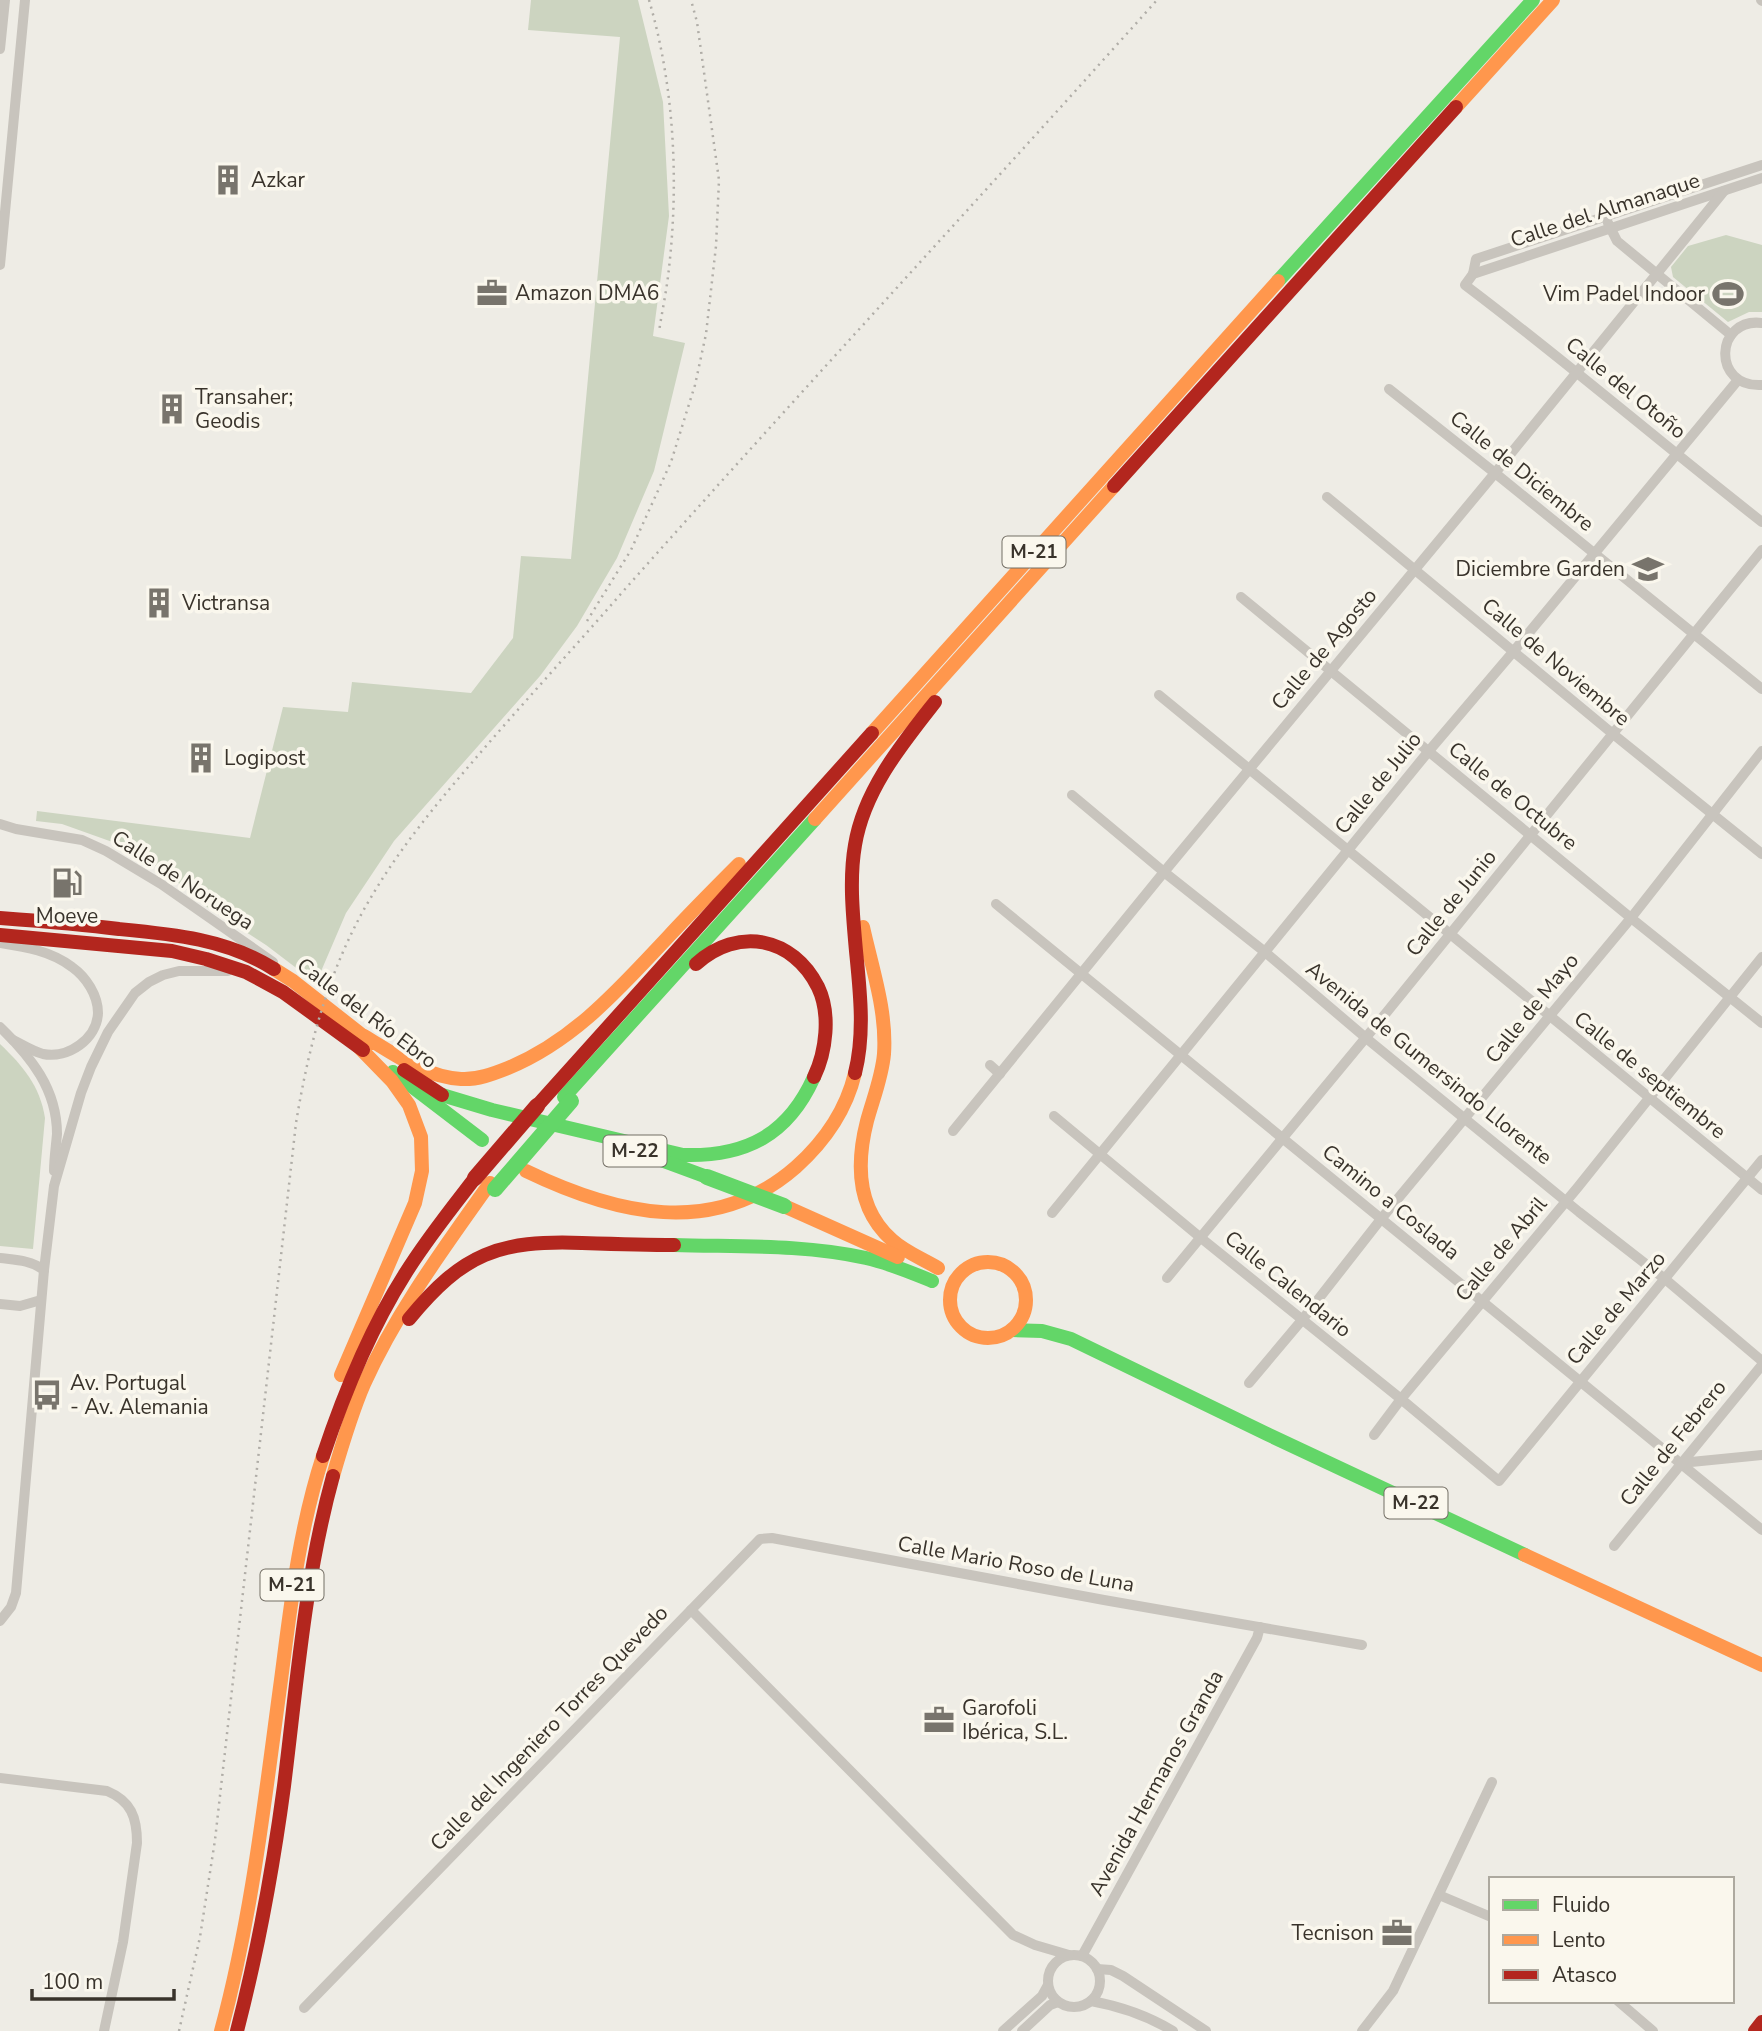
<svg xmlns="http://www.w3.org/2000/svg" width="1762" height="2031" font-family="'Nunito Sans',sans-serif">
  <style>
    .green { fill: #ccd4c0 }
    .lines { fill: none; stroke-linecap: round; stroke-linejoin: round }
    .street { stroke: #c8c4bd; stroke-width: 10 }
    .fast { stroke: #63d668; stroke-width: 14 }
    .slow { stroke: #ff974d; stroke-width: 14 }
    .jam { stroke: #b3261e; stroke-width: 14 }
    .rail { stroke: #b0ada7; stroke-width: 2.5; stroke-dasharray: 2 5; stroke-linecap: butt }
    .fast-bridge { stroke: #63d668; stroke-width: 16 }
    .jam-bridge { stroke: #b3261e; stroke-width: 16 }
    .labels { text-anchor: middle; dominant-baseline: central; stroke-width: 7; stroke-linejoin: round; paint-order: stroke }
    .shield { fill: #faf7ed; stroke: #736e65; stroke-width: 2 }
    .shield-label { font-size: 19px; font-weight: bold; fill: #39332b }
    .poi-label { font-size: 21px; fill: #39332b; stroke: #faf7ed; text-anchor: start }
    .street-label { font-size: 21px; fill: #39332b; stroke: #faf7ed }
  </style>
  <rect width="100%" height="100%" fill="#eeece5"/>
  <g class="green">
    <polygon points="531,0 638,0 663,102 669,216 653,336 685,343 654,471 617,558 577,626 540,676 394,841 346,913 316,983 266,945 207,907 163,870 118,844 62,824 36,821 37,811 250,838 283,707 348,712 352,682 471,693 513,638 521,556 571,559 620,37 528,30"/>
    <polygon points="1726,235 1762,245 1762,312 1749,312 1728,322 1673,277 1671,267 1688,246"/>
    <path d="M0 1044C23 1066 40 1086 45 1118L33 1249 0 1246Z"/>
  </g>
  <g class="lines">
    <g class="street">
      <polyline points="1761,0 1762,1"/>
      <polyline points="0,49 5,0"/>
      <path d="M1762 178 1473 274 1465 285C1566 361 1662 444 1762 522"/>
      <polyline points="1608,223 1617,241 1731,335"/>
      <polyline points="0,265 25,0"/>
      <polyline points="1473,274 1476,259 1762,165"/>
      <path d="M1762 323C1715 317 1711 388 1762 385"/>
      <polyline points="1389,389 1495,473 1762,689"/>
      <polyline points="1327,497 1613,734 1762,854"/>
      <polyline points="1241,597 1631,918 1762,1023"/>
      <polyline points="1159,695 1762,1190"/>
      <polyline points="1072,795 1164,872 1265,952 1366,1038 1579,1212 1665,1279 1762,1361"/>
      <polyline points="0,824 16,829 82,840 106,851 161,884 273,962"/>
      <polyline points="996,904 1762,1530"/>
      <path d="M0 943C26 947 51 951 72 967 86 977 98 995 98 1013 97 1039 68 1059 43 1054 32 1051 23 1045 13 1040"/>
      <path d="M0 1027C31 1057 57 1089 57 1134 56 1146 54 1159 54 1171"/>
      <polyline points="990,1065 1000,1074"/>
      <polyline points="1054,1116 1201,1238 1401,1399 1499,1481 1762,1160"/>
      <polyline points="953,1131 1164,872 1495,473 1724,191"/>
      <polyline points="1052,1213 1428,752 1513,652 1738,380"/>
      <path d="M0 1258C16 1260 30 1260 44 1270"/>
      <polyline points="1167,1278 1382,1018 1762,550"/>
      <polyline points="0,1304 20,1306 41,1300"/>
      <polyline points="1249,1383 1302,1320 1381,1219 1631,918 1762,751"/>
      <polyline points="1374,1435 1401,1399 1578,1187 1762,957"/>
      <polyline points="1681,1463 1762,1455"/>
      <polyline points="1614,1546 1762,1365"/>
      <polyline points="691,1610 760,1539 772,1538 1104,1600 1362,1645"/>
      <polyline points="0,1621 11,1607 16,1593 44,1270 54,1186 81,1093 91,1067 108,1032 135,993 149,982 163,975 179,971 228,971"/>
      <path d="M0 1778 107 1791C131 1801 137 1817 137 1843L123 1942 104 2031"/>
      <polyline points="1439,1895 1491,1917"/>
      <circle cx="1074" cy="1981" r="26"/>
      <polyline points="1082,1956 1257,1638 1260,1627"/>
      <polyline points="1097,1969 1111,1970 1123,1976 1206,2031"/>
      <path d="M1091 2001C1119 2006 1148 2016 1173 2031"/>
      <polyline points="1618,2001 1653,2031"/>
      <polyline points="304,2008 691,1610 1013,1935 1035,1945 1069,1955"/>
      <polyline points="1003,2031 1042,1996 1048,1985"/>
      <polyline points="1022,2031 1050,2005 1058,2002"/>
      <polyline points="1362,2031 1393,1991 1492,1782"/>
    </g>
    <g class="fast">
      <polyline points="1278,281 1533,0"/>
      <polyline points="393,1072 482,1140"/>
      <path d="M442 1095 492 1110 683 1155C746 1157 788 1135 814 1077"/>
      <polyline points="564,1097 815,819"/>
      <polyline points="661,1160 707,1177"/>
      <path d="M674 1245C738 1247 803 1244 866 1258 889 1263 910 1272 932 1281"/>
      <polyline points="1012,1330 1042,1331 1071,1339 1267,1434 1525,1555"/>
    </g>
    <g class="slow">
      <polyline points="1456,107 1553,0"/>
      <polyline points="872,733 1278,281"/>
      <polyline points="815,819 1114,486"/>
      <path d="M863 927C872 968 887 1011 884 1054 882 1077 873 1099 867 1121 856 1164 857 1209 892 1240 905 1252 923 1259 938 1268"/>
      <polyline points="274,969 293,981 372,1043"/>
      <path d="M364 1036C394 1054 425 1077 461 1079 477 1080 493 1074 508 1068 574 1041 620 988 668 937 691 912 715 888 739 864"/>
      <path d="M526 1171C615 1214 714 1239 796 1167 825 1141 846 1111 855 1073"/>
      <polyline points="784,1206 898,1257"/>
      <circle cx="988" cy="1300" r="38"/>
      <polyline points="341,1375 415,1203 422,1171 421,1137 409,1105 392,1081 357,1045"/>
      <path d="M333 1476C342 1445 351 1414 364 1384 397 1311 444 1248 490 1183"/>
      <polyline points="1525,1555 1762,1665"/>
      <path d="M221 2031C252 1917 265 1797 281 1680 291 1603 299 1530 323 1456"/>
    </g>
    <g class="jam">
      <polyline points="1114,486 1456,107"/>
      <path d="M0 918C40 921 79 924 119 929 172 934 227 939 274 969"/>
      <polyline points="0,935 172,951 206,959 246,972 283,992 363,1050"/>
      <path d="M696 964C738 926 793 937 818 987 831 1014 826 1052 814 1077"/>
      <polyline points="404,1070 442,1095"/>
      <path d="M855 1073C865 1034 860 991 856 951 853 917 849 879 855 845 864 790 902 744 935 702"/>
      <polyline points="537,1106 872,733"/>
      <path d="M409 1319C463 1253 499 1240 582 1243 613 1244 644 1245 674 1245"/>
      <path d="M323 1456C344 1393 369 1331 405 1274 426 1240 451 1209 475 1178"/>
      <path d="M237 2031C258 1950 273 1868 284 1786 297 1682 305 1577 333 1476"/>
      <polyline points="1755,2031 1762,2022"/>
    </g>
    <g class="rail">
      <path d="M649 0C674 85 679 180 669 268 667 289 662 311 659 332"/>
      <polyline points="587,621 631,550 671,462 695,385 706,334 716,246 719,180 697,22 691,0"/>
      <path d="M179 2031 200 1937 215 1840 296 1123C309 1044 329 968 370 899 398 851 433 808 469 766 520 706 574 648 626 588 801 391 981 197 1157 0"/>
    </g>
    <g class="fast-bridge">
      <polyline points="707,1177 784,1206"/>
      <polyline points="495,1189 571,1101"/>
    </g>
    <polyline class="jam-bridge" points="475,1178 537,1106"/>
  </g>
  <defs>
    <g id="building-bare" transform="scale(2.415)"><path d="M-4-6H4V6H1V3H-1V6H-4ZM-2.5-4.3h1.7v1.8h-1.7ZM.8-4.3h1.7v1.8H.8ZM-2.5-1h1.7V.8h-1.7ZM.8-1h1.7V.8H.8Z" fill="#78746c" stroke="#faf7ed" stroke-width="2.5" paint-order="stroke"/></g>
    <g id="office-bare" transform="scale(2.415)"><path d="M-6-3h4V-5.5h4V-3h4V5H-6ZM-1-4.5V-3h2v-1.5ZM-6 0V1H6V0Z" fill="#78746c" stroke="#faf7ed" stroke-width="2.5" paint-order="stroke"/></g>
    <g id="stadium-bare" transform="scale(2.415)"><path d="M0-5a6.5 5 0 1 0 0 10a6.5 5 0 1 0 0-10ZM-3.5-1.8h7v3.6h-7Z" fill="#78746c" stroke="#faf7ed" stroke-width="2.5" paint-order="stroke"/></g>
    <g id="school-bare" transform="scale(2.415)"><path d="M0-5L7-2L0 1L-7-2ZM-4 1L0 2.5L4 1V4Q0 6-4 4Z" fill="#78746c" stroke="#faf7ed" stroke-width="2.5" paint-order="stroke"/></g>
    <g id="fuel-bare" transform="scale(2.415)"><path d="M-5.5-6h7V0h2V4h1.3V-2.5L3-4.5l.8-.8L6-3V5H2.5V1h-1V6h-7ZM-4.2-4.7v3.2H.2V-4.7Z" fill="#78746c" stroke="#faf7ed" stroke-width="2.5" paint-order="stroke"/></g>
    <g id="bus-bare" transform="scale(2.415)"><path d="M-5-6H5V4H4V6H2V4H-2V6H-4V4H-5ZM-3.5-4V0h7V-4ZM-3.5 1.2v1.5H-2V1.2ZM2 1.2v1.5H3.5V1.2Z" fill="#78746c" stroke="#faf7ed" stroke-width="2.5" paint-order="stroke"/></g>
  </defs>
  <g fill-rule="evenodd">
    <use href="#building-bare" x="228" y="180"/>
    <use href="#office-bare" x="492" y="293"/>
    <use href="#stadium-bare" x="1728" y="294"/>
    <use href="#building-bare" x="172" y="409"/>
    <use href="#school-bare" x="1648" y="569"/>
    <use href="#building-bare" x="159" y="603"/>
    <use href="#building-bare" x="201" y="758"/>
    <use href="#fuel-bare" x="67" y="883"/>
    <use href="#bus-bare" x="47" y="1395"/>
    <use href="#office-bare" x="939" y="1720"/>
    <use href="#office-bare" x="1397" y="1933"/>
  </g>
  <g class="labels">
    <g class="shield">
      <rect x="1002.5" y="536.5" width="63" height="31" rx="5"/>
      <rect x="603.5" y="1135.5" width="63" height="31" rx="5"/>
      <rect x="1384.5" y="1487.5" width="63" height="31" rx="5"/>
      <rect x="260.5" y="1569.5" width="63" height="31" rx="5"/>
    </g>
    <g class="shield-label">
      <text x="1034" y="552">M-21</text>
      <text x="635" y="1151">M-22</text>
      <text x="1416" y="1503">M-22</text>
      <text x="292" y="1585">M-21</text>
    </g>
    <g class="poi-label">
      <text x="251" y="180">Azkar</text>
      <text x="515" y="293">Amazon DMA6</text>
      <text x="1705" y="294" text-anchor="end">Vim Padel Indoor</text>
      <text x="195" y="397">Transaher;<tspan x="195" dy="24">Geodis</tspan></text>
      <text x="1625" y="569" text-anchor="end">Diciembre Garden</text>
      <text x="182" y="603">Victransa</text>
      <text x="224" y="758">Logipost</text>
      <text x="67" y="916" text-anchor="middle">Moeve</text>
      <text x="70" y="1383">Av. Portugal<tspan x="70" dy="24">- Av. Alemania</tspan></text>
      <text x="962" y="1708">Garofoli<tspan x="962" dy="24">Ibérica, S.L.</tspan></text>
      <text x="1374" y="1933" text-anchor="end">Tecnison</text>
    </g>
    <g class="street-label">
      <text transform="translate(1605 210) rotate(-18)">Calle del Almanaque</text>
      <text transform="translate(1626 388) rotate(39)">Calle del Otoño</text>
      <text transform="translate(1522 471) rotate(39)">Calle de Diciembre</text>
      <text transform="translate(1324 649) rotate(-50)">Calle de Agosto</text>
      <text transform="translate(1556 662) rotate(40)">Calle de Noviembre</text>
      <text transform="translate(1378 783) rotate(-51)">Calle de Julio</text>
      <text transform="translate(1513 796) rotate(39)">Calle de Octubre</text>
      <text transform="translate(183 880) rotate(33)">Calle de Noruega</text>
      <text transform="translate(1451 903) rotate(-51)">Calle de Junio</text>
      <text transform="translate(1532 1008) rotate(-51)">Calle de Mayo</text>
      <text transform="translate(367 1013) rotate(37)">Calle del Río Ebro</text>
      <text transform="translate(1429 1063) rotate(39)">Avenida de Gumersindo Llorente</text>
      <text transform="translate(1650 1075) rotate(39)">Calle de septiembre</text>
      <text transform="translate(1391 1202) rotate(39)">Camino a Coslada</text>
      <text transform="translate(1501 1249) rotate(-50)">Calle de Abril</text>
      <text transform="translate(1288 1284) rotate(39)">Calle Calendario</text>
      <text transform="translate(1616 1308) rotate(-50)">Calle de Marzo</text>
      <text transform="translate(1673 1443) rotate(-51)">Calle de Febrero</text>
      <text transform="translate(1016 1564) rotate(10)">Calle Mario Roso de Luna</text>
      <text transform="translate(549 1728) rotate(-46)">Calle del Ingeniero Torres Quevedo</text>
      <text transform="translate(1156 1783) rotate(-61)">Avenida Hermanos Granda</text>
    </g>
  </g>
  <rect x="1489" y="1877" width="245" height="126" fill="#faf7ed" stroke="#ada99f" stroke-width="2"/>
  <rect x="1503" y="1900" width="35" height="10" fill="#63d668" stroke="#ada99f" stroke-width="2"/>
  <text x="1552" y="1912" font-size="21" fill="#39332b">Fluido</text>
  <rect x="1503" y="1935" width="35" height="10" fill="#ff974d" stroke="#ada99f" stroke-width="2"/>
  <text x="1552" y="1947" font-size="21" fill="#39332b">Lento</text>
  <rect x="1503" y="1970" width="35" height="10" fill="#b3261e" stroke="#ada99f" stroke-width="2"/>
  <text x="1552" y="1982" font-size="21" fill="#39332b">Atasco</text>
  <path d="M32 1989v10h142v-10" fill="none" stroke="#39332b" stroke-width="3.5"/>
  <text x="42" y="1989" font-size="21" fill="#39332b" stroke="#faf7ed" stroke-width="5" paint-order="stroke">100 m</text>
</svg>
